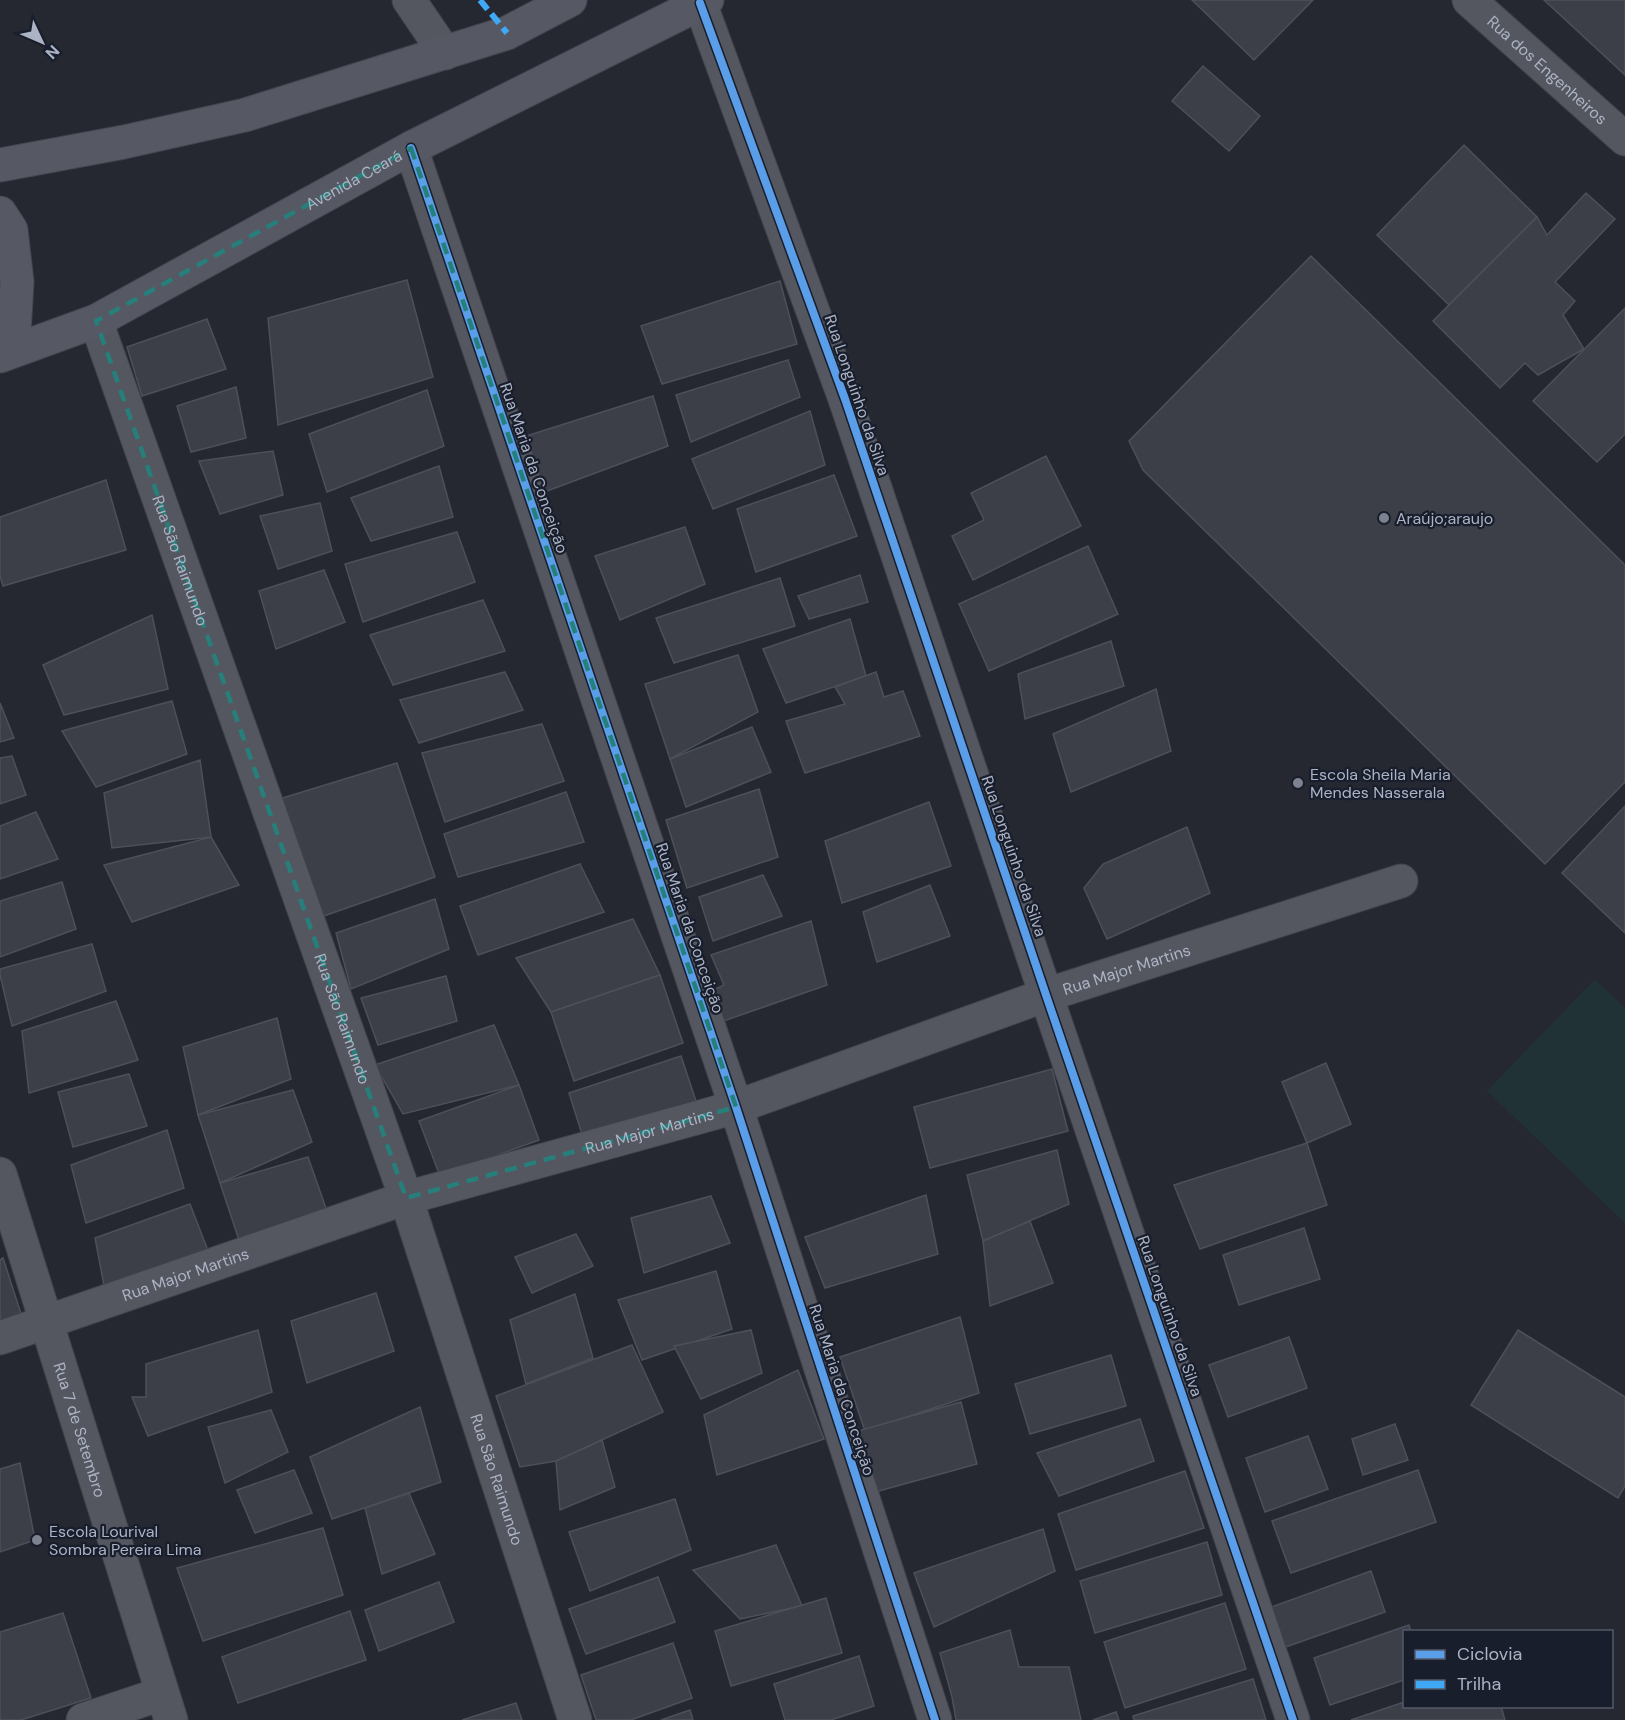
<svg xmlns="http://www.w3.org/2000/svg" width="1625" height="1720" font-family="'DM Sans',sans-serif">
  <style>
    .green { fill: #213237 }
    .building { fill: #3c3f48; stroke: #4b505a; stroke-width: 1.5 }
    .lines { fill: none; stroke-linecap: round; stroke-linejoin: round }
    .minor-casing { stroke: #41434b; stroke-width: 35 }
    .major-casing { stroke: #42454e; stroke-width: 35 }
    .minor { stroke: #545760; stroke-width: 33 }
    .major { stroke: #565963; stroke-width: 33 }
    .quiet { stroke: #3fa9f5; stroke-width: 6; stroke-dasharray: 12 6; stroke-linecap: butt }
    .cycleway-casing { stroke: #181e2c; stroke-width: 11 }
    .cycleway { stroke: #5a9eea; stroke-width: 8 }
    .marked { fill: none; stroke: #277f7b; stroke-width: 4.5; stroke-dasharray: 12 8; stroke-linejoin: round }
    .poi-dot { fill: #7d8291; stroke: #181e2c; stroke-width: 2 }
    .labels { text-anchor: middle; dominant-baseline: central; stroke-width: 4.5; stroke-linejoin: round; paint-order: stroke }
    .street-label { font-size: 16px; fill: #acb3c5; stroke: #181e2c }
    .poi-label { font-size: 16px; fill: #acb3c5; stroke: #181e2c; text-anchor: start }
  </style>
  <rect width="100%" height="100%" fill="#252831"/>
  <polygon class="green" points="1595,979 1625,1008 1625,1223 1487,1091"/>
  <g class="building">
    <polygon points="1192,0 1313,0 1254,60"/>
    <polygon points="1544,0 1625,0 1625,75"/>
    <polygon points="1203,66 1260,116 1229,151 1172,101"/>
    <polygon points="1464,145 1537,217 1449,305 1377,235"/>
    <polygon points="1586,193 1615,219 1555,282 1575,301 1563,315 1584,349 1538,375 1525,363 1500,388 1433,321 1537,217 1547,235"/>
    <polygon points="1311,256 1625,565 1625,782 1545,864 1143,470 1129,441"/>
    <polygon points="407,280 433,377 278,425 268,318"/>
    <polygon points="780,281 797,344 662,384 641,326"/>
    <polygon points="1625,308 1625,434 1597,462 1533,401"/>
    <polygon points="207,319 226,369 142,396 127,347"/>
    <polygon points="788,360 800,397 691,442 676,395"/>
    <polygon points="236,387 246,438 191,452 177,406"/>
    <polygon points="427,390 444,446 327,492 309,434"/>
    <polygon points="653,396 668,446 539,494 523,437"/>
    <polygon points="810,411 825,465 713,509 692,459"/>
    <polygon points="273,451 283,495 220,514 199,461"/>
    <polygon points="1046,456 1081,526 973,580 952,536 984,520 971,493"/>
    <polygon points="439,466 453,517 371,541 351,498"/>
    <polygon points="834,475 857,536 756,572 737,509"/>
    <polygon points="106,480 126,550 3,586 0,576 0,517"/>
    <polygon points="320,503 332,551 278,569 260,516"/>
    <polygon points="685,527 705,584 620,620 595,556"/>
    <polygon points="457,532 475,582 363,622 345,564"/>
    <polygon points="1088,546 1118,614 989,671 959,604"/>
    <polygon points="324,570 345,622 276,649 259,591"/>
    <polygon points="860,575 868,602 809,619 798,596"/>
    <polygon points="780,578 795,626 674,663 656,618"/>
    <polygon points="483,600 505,651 393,685 370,635"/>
    <polygon points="152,615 168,689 64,715 43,665"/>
    <polygon points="850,619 866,676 786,703 763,649"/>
    <polygon points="1111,641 1124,686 1025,719 1018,674"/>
    <polygon points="738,655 758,712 670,759 645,684"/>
    <polygon points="505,672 523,710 419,743 400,700"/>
    <polygon points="876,672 884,697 903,691 920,736 805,773 786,721 845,704 835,687"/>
    <polygon points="1156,689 1171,751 1071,792 1053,734"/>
    <polygon points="172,701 187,754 96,787 62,731"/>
    <polygon points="0,703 14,738 0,742"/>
    <polygon points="542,724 564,781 445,822 422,753"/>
    <polygon points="752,727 771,772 686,807 670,759"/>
    <polygon points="12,756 26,795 0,804 0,758"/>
    <polygon points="200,760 211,837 112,848 104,793"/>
    <polygon points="397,763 435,877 321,917 276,800"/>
    <polygon points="759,789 778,857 687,888 666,820"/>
    <polygon points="566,792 584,842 458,877 444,834"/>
    <polygon points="929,802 951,866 842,903 825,841"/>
    <polygon points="1625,806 1625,933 1562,873"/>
    <polygon points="36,812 58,859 0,879 0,826"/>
    <polygon points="1187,827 1210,893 1107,939 1084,888 1103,864"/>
    <polygon points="211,837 239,885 132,922 104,865"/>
    <polygon points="580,864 604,912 478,955 460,906"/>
    <polygon points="763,875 782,916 713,941 699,897"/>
    <polygon points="62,882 76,929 0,957 0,901"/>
    <polygon points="930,885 950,936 877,962 863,912"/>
    <polygon points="435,899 449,949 351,989 336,933"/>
    <polygon points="633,919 660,975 551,1012 516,958"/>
    <polygon points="811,921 827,985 712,1025 703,995 724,985 711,955"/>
    <polygon points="92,944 106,991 12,1026 0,975 0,969"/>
    <polygon points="660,975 683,1043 574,1081 551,1012"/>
    <polygon points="446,976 457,1021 378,1045 361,998"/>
    <polygon points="116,1001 138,1060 29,1093 22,1031"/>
    <polygon points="277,1018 291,1079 198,1115 183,1047"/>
    <polygon points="494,1025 519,1085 403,1114 375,1065"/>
    <polygon points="681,1056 699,1110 586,1147 569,1093"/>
    <polygon points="1326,1063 1351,1124 1307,1143 1282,1082"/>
    <polygon points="1052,1069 1068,1131 930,1168 914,1107"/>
    <polygon points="129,1074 147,1126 73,1147 58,1092"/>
    <polygon points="519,1085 539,1140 440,1176 419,1121"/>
    <polygon points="293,1090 312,1142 220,1183 198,1115"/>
    <polygon points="167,1130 184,1188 86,1223 71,1165"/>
    <polygon points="1307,1143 1327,1205 1200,1249 1174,1185"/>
    <polygon points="1057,1150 1069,1204 983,1241 967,1175"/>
    <polygon points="308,1157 327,1211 240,1243 220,1183"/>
    <polygon points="926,1195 938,1254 825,1288 805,1237"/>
    <polygon points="711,1196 730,1243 644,1273 631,1218"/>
    <polygon points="190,1204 212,1261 105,1291 95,1238"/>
    <polygon points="1030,1221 1053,1283 990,1306 983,1241"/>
    <polygon points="1304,1228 1320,1279 1239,1305 1223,1255"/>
    <polygon points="576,1234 593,1266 532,1293 515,1257"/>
    <polygon points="3,1258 25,1326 0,1334 0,1260"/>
    <polygon points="716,1271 732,1329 642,1360 618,1300"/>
    <polygon points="376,1293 394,1351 307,1383 291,1321"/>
    <polygon points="575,1294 593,1358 526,1384 510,1320"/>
    <polygon points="960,1317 979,1393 865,1431 840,1357"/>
    <polygon points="258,1330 272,1392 148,1436 132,1397 146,1397 146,1364"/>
    <polygon points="751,1330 762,1373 701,1399 674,1346"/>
    <polygon points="1518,1330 1625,1397 1625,1486 1618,1498 1471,1405"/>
    <polygon points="1289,1337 1307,1388 1228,1417 1209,1365"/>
    <polygon points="632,1345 663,1412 556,1461 520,1467 496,1396"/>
    <polygon points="1111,1355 1126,1406 1030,1434 1015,1384"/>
    <polygon points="798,1370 824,1439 717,1475 704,1415"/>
    <polygon points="961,1402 977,1464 875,1492 858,1431"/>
    <polygon points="420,1407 441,1482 332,1519 310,1457"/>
    <polygon points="271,1410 288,1452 225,1483 208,1427"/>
    <polygon points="1140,1419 1154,1461 1059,1496 1037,1453"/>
    <polygon points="1395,1424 1408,1460 1363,1475 1352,1439"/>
    <polygon points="1308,1436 1328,1489 1265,1512 1246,1458"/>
    <polygon points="602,1440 615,1487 560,1510 556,1461"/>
    <polygon points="20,1463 35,1540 0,1552 0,1469"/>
    <polygon points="294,1470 312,1513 255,1533 237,1490"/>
    <polygon points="1418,1470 1436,1522 1291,1573 1272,1521"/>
    <polygon points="1185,1471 1204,1528 1076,1570 1058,1514"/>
    <polygon points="409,1493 435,1554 382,1574 365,1508"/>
    <polygon points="675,1499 691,1550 590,1591 569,1532"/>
    <polygon points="323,1528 343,1595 203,1641 177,1568"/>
    <polygon points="1043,1529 1055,1571 934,1627 914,1573"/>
    <polygon points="1207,1542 1222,1595 1095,1633 1080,1581"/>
    <polygon points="776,1545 802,1606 740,1619 693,1570"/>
    <polygon points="1371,1571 1385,1612 1280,1649 1266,1609"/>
    <polygon points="658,1577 675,1622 586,1654 569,1609"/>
    <polygon points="439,1582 454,1622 379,1651 365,1610"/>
    <polygon points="826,1598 842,1653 731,1686 715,1631"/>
    <polygon points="1225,1603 1246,1669 1125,1708 1104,1642"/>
    <polygon points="350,1611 366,1660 238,1703 222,1657"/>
    <polygon points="63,1613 91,1698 21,1720 0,1720 0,1632"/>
    <polygon points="1409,1625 1411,1632 1404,1632 1404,1680 1330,1705 1314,1658"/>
    <polygon points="1010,1630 1019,1667 1069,1667 1081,1720 956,1720 952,1697 940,1653"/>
    <polygon points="673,1643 692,1698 631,1720 596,1720 581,1675"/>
    <polygon points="859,1656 874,1706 831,1720 785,1720 774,1684"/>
    <polygon points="1253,1679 1266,1720 1134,1720 1133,1716"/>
    <polygon points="1404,1702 1404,1706 1501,1706 1505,1720 1351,1720"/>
    <polygon points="516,1703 522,1720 462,1720"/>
    <polygon points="690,1710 693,1720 661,1720"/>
    <polygon points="1116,1712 1119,1720 1093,1720"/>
  </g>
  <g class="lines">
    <g class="minor-casing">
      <g id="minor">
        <polyline points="409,0 445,53"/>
        <path id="s1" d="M1469 0 1625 139"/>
        <polyline points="700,3 845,399 1046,995 1293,1720"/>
        <polyline points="411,148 736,1107 935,1720"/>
        <path id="s2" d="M96 321 406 1198 575 1720"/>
        <path id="s3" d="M0 1174 171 1720"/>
        <path id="s4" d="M0 1338 406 1198 736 1107 1046 995 1401 881"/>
        <polyline points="83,1720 161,1694"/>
      </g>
    </g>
    <g class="major-casing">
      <g id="major">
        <polyline points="0,165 124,142 245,115 507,33 570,0"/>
        <polyline points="0,213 11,230 17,282 13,350"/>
        <path id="s5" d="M0 356 96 321 411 148 707 0"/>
      </g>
    </g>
    <use href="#minor" class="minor"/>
    <use href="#major" class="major"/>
    <polyline class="quiet" points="480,0 507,33"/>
    <g class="cycleway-casing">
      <g id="cycleway">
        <polyline points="700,3 845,399 1046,995 1293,1720"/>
        <polyline points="411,148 736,1107 935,1720"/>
      </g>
    </g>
    <use href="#cycleway" class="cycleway"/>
  </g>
  <path class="marked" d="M411 148 736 1107 406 1198 96 321Z"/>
  <g class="poi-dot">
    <circle cx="1384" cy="518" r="6"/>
    <circle cx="1298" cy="783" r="6"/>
    <circle cx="37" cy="1540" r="6"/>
  </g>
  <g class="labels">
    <g class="street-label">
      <text stroke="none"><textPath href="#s1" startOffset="105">Rua dos Engenheiros</textPath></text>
      <text stroke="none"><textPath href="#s5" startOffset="396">Avenida Ceará</textPath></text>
      <text transform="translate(857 395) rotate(71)">Rua Longuinho da Silva</text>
      <text transform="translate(534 468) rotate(71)">Rua Maria da Conceição</text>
      <text stroke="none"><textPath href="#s2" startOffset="254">Rua São Raimundo</textPath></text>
      <text transform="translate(1014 856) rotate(71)">Rua Longuinho da Silva</text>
      <text transform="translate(690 928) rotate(71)">Rua Maria da Conceição</text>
      <text stroke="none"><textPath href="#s4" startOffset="1186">Rua Major Martins</textPath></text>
      <text stroke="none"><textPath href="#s2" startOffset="740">Rua São Raimundo</textPath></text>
      <text stroke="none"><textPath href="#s4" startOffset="682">Rua Major Martins</textPath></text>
      <text stroke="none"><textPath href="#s4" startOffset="196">Rua Major Martins</textPath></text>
      <text transform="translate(1170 1316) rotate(71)">Rua Longuinho da Silva</text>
      <text transform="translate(842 1390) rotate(72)">Rua Maria da Conceição</text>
      <text stroke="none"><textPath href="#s3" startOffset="268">Rua 7 de Setembro</textPath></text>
      <text stroke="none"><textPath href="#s2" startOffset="1226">Rua São Raimundo</textPath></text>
    </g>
    <g class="poi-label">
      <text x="1396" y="518">Araújo;araujo</text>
      <text x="1310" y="774">Escola Sheila Maria<tspan x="1310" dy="18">Mendes Nasserala</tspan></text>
      <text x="49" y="1531">Escola Lourival<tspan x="49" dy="18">Sombra Pereira Lima</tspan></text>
    </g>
  </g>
  <rect x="1403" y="1630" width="210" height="78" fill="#181e2c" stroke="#535a69" stroke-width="1.5"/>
  <rect x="1415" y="1650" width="30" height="9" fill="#5a9eea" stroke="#535a69" stroke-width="1.5"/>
  <text x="1457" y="1660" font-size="18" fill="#acb3c5">Ciclovia</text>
  <rect x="1415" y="1680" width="30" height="9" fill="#3fa9f5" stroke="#535a69" stroke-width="1.5"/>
  <text x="1457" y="1690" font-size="18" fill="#acb3c5">Trilha</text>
  <g transform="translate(42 42) rotate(134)" stroke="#181e2c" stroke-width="4.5" paint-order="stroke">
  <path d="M0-4.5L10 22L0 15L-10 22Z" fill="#acb3c5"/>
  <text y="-9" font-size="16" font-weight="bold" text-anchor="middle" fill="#acb3c5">N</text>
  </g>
</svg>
